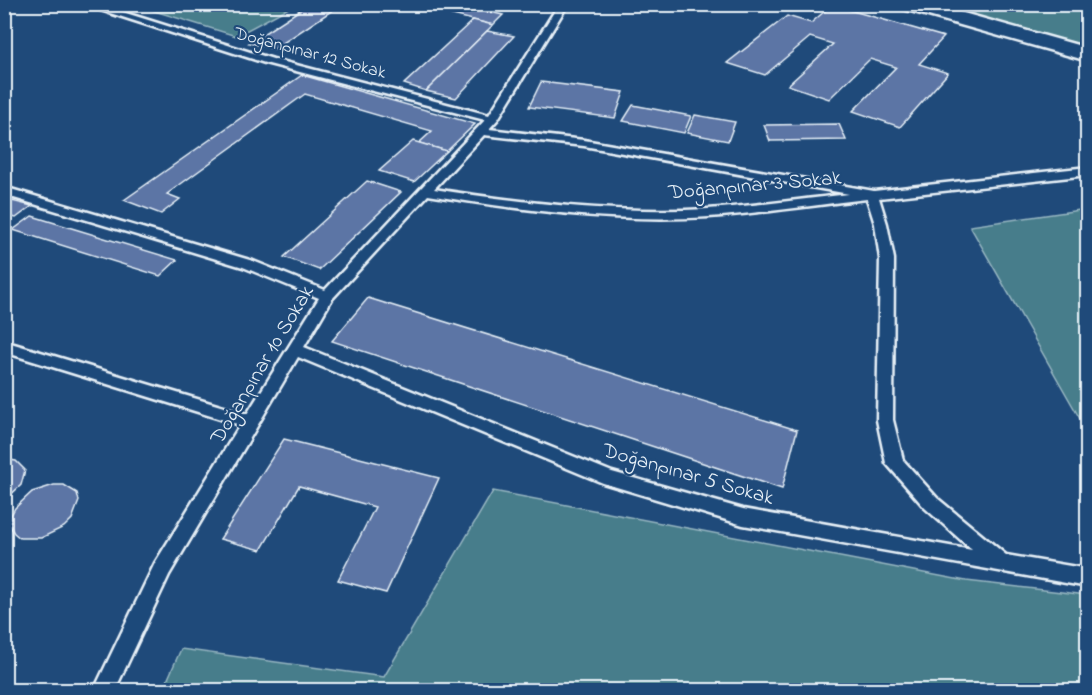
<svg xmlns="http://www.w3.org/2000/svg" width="1092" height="695" font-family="'Indie Flower',sans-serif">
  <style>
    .green { fill: #477d8b; stroke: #98b7c2; stroke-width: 1.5 }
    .building { fill: #5c74a5; stroke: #e8f1f8; stroke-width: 1.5 }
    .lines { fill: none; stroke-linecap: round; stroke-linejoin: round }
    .service-casing { stroke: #e8f1f8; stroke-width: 5 }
    .tertiary-casing { stroke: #e8f1f8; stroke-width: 5 }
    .service { fill: #1f4a7a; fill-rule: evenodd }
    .tertiary { fill: #1f4a7a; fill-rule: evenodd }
    .labels { text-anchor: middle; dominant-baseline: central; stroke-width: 4.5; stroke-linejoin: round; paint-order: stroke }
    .far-street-label { font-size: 18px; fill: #e8f1f8; stroke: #1f4a7a }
    .street-label { font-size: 21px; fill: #e8f1f8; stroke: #1f4a7a }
  </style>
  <rect width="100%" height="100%" fill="#1f4a7a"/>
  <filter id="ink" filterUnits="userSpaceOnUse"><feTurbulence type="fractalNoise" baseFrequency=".0167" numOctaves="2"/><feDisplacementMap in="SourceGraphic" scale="12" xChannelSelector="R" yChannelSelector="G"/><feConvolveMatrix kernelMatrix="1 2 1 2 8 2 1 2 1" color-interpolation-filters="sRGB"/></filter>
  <g filter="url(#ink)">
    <g class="green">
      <polygon points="135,5 294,5 236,36"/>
      <polygon points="932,5 1087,5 1087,48"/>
      <polygon points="1087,209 1088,209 1087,431 970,226"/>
      <polygon points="493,491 966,581 1087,595 1087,690 163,690 181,649 384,677"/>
    </g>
    <g class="building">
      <polygon points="309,4 342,4 274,49 249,43"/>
      <polygon points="408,4 455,4 503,15 493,25"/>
      <polygon points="832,5 944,37 919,64 948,73 900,127 853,111 896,67 870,59 829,99 788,85 833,44 810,37 765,75 727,63 787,16 811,23"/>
      <polygon points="473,20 493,25 426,91 404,84"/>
      <polygon points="487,31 514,36 456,98 426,91"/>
      <polygon points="302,75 475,124 447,151 419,143 432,131 305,94 167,194 180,199 161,214 124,200"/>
      <polygon points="541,82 624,92 615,118 529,107"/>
      <polygon points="633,105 691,116 684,133 623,121"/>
      <polygon points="695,115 735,122 728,141 687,133"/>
      <polygon points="839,124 846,140 770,141 764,125"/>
      <polygon points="413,141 447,151 414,182 379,171"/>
      <polygon points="367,181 401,192 319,270 284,257"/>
      <polygon points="4,199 32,206 16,218 4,215"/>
      <polygon points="32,216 177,260 160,276 13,230"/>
      <polygon points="368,298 797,430 782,489 332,341"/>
      <polygon points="284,439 439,478 386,593 338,580 375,507 299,486 261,550 220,539"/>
      <polygon points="4,459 16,461 25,470 21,485 4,501"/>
      <polygon points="54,485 64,485 77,493 79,501 72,519 64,527 41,538 20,538 14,533 10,526 10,517 15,508 32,492"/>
    </g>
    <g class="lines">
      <g class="service-casing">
        <path id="service" d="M82 4H97L273 59 489 115 559 4H568L498 119 489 129 584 140 874 191 1088 167V175L879 198 887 224 894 259 893 420 903 460 937 498 1006 555 1088 569V587L743 525 603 483 298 357 169 575 115 690H94L155 563 240 425 4 352V341L247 414 319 298 243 267 4 195V187L253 261 325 290 485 120 265 63ZM484 135 584 146 849 194C802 199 755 206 708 209 617 214 524 203 434 189ZM428 195C520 210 615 223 709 217 762 213 815 205 867 199L875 224 880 259 877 420 886 463 925 508 972 550 743 509 612 472 304 347 332 299Z"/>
      </g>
      <g class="tertiary-casing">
        <polygon id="tertiary" points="897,4 931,4 1088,48 1088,61 900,8"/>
      </g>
      <use href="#service" class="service"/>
      <use href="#tertiary" class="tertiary"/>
    </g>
  </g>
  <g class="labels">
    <g class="far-street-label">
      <text transform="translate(310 54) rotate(15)">Doğanpınar 12 Sokak</text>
    </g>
    <g class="street-label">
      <text transform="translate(755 186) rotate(-5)">Doğanpınar 3 Sokak</text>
      <text transform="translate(263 365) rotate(-59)">Doğanpınar 10 Sokak</text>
      <text transform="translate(688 475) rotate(16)">Doğanpınar 5 Sokak</text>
    </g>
  </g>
  <rect width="1092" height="695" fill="none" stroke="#1f4a7a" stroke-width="24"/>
  <rect x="12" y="12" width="1068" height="671" fill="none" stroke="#e8f1f8" stroke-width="2" filter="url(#ink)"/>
</svg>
